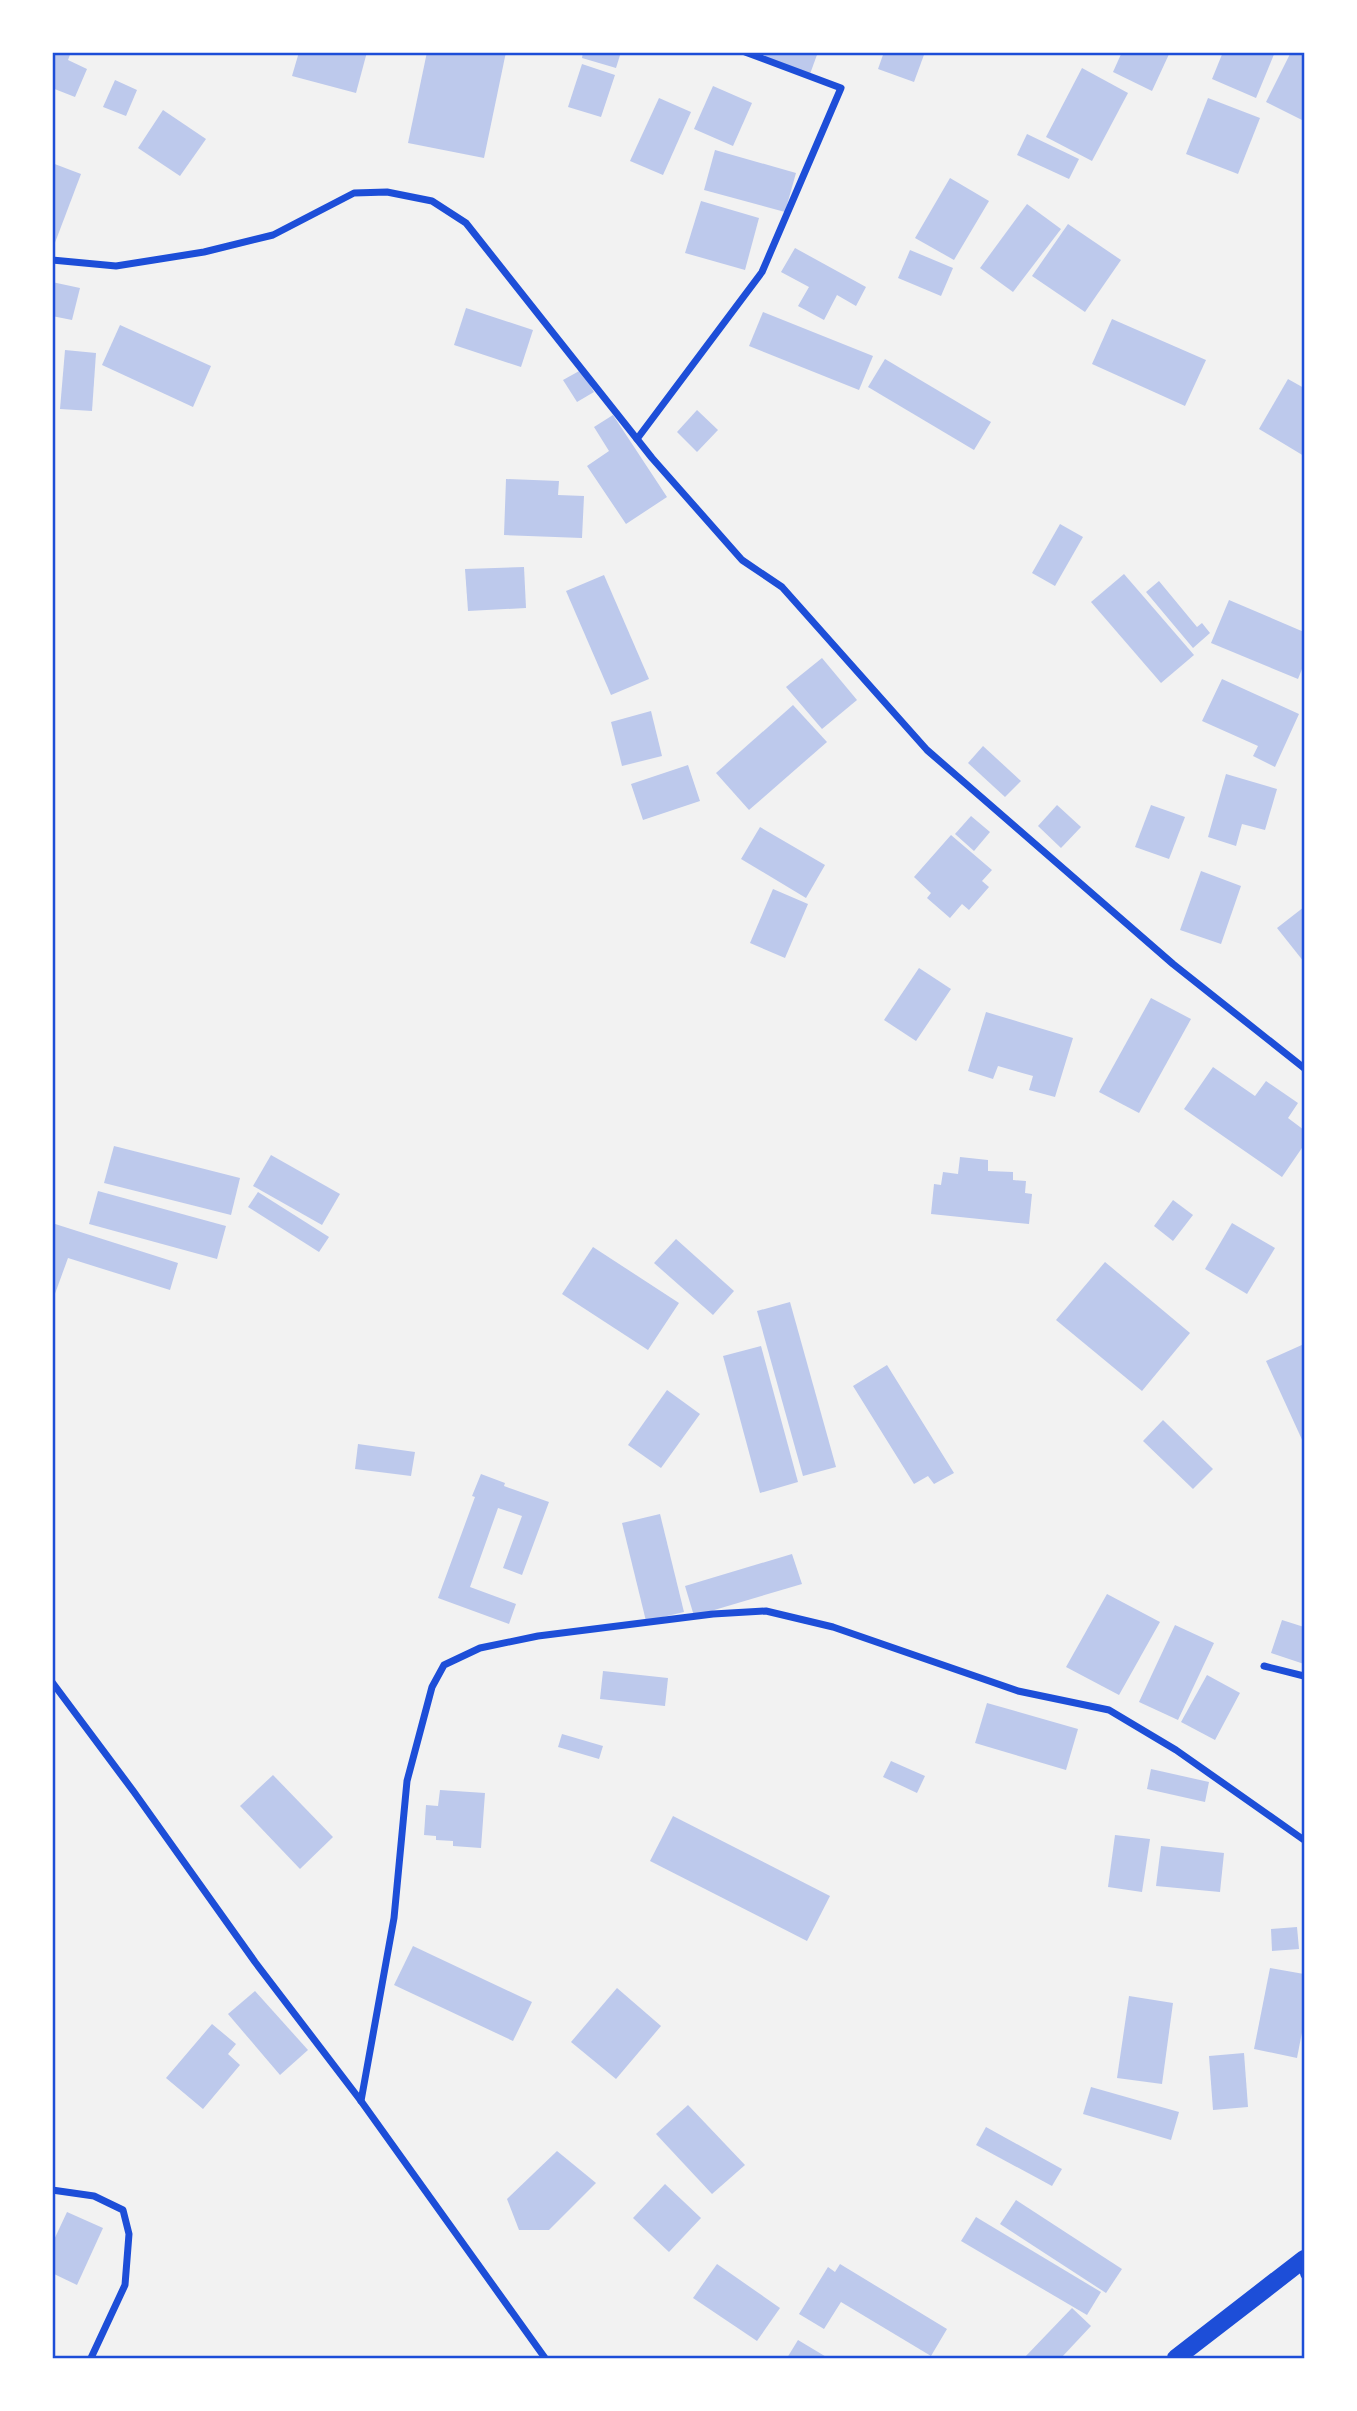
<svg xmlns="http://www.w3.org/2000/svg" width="1357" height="2411" font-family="'Titillium Web',sans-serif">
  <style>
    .building { fill: #bdc9ec }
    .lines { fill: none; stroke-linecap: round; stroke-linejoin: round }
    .minor { stroke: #1d4ed8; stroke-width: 7 }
    .primary { stroke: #1d4ed8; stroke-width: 18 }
    .neatline { fill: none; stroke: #1d4ed8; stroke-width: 2.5 }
  </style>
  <rect width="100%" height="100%" fill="#f2f2f2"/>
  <g class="building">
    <polygon points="52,52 71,52 68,60 87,69 75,97 52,88"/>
    <polygon points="299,52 367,52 356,93 292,76"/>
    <polygon points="427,52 506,52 484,158 408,143"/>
    <polygon points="583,52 621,52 616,68 582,58"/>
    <polygon points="766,52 818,52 810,74 764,58"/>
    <polygon points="884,52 925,52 914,82 878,69"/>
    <polygon points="1122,52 1170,52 1152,91 1113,72"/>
    <polygon points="1223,52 1275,52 1256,98 1212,79"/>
    <polygon points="1291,52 1304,52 1304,121 1266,102"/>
    <polygon points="582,64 615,75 601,117 568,107"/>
    <polygon points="1082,68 1128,93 1092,161 1046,137"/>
    <polygon points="115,80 137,90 126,116 103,107"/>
    <polygon points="713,86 752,103 733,146 694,129"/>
    <polygon points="659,98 691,112 663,175 630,161"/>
    <polygon points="1208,98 1260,118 1238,174 1186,154"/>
    <polygon points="163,110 206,139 180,176 138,148"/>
    <polygon points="1027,134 1079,159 1069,179 1017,155"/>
    <polygon points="715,150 796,173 785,212 704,190"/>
    <polygon points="52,163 81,174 53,248 52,248"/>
    <polygon points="950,178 989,201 954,260 915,238"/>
    <polygon points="701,201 759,218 745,270 685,253"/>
    <polygon points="1027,204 1061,229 1013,292 980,268"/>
    <polygon points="1068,224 1121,260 1085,312 1032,276"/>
    <polygon points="795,248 866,287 856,306 837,295 824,320 798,306 809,287 781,272"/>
    <polygon points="910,250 953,268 941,296 898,278"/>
    <polygon points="52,282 80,288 72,320 52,316"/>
    <polygon points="466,308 533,330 521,367 454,345"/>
    <polygon points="763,312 873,356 859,390 749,346"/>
    <polygon points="1112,319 1206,360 1185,406 1092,364"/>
    <polygon points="120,325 211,366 193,407 102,365"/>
    <polygon points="65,350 96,353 92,411 60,409"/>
    <polygon points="885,359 991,422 974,450 868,387"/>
    <polygon points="581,370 594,392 577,402 563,380"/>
    <polygon points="1288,379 1304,388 1304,456 1259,429"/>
    <polygon points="697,410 718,430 697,452 677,432"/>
    <polygon points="613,415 667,497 626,524 587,466 609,451 594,427"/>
    <polygon points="506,479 559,481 558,495 584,496 582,538 504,535"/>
    <polygon points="1060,524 1083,537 1055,586 1032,573"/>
    <polygon points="524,567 526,608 468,611 465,569"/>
    <polygon points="1124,574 1194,655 1161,683 1091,602"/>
    <polygon points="604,575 649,679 611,695 566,591"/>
    <polygon points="1159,581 1197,627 1202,623 1210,633 1193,648 1146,592"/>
    <polygon points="1229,600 1304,632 1304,664 1298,679 1211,643"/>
    <polygon points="822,658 857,700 822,729 786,687"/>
    <polygon points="1222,679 1299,714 1275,767 1253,756 1258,746 1202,721"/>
    <polygon points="793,705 827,742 749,810 716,773"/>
    <polygon points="651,711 662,756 622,766 611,722"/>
    <polygon points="983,746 1021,781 1005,797 968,763"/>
    <polygon points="688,765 700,801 643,820 631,784"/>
    <polygon points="1226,774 1277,789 1265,830 1242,824 1236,846 1208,837"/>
    <polygon points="1057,805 1081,827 1061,848 1038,826"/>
    <polygon points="1151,805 1185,817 1169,859 1135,847"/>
    <polygon points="971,816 990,832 974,851 955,834"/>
    <polygon points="760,827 825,865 806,898 741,859"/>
    <polygon points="951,835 992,870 982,881 989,887 969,910 962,904 950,918 927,898 931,893 914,877"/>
    <polygon points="1201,871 1241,886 1221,944 1180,930"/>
    <polygon points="773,889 808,904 785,958 750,943"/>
    <polygon points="1304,907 1304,962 1277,928"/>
    <polygon points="919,968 951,989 916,1041 884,1020"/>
    <polygon points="1151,998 1191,1019 1139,1113 1099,1092"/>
    <polygon points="986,1012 1073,1038 1055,1097 1029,1090 1033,1076 998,1066 993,1079 968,1071"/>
    <polygon points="1213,1067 1255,1096 1266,1081 1298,1103 1288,1118 1304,1130 1304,1145 1282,1177 1184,1109"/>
    <polygon points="114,1146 240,1178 231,1215 104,1183"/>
    <polygon points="271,1155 340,1194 322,1225 253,1186"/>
    <polygon points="960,1157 988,1160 988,1171 1013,1172 1013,1180 1026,1181 1025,1193 1032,1194 1029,1224 931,1214 934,1184 941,1185 943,1172 958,1174"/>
    <polygon points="98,1191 226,1226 217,1259 89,1224"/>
    <polygon points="258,1192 329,1237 319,1252 248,1207"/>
    <polygon points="1173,1200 1193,1215 1173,1241 1154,1226"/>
    <polygon points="52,1223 178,1263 170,1290 68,1258 52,1302"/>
    <polygon points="1232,1223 1275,1248 1247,1294 1205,1269"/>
    <polygon points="676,1239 734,1291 713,1315 654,1263"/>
    <polygon points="593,1247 679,1303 648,1350 562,1294"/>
    <polygon points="1105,1262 1190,1333 1142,1391 1056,1320"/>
    <polygon points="790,1302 836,1467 803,1476 757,1311"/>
    <polygon points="1304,1344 1304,1444 1266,1361"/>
    <polygon points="761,1346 798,1482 760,1493 723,1356"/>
    <polygon points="887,1365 954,1473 934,1484 928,1476 914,1484 853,1386"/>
    <polygon points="667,1390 700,1414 661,1468 628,1445"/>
    <polygon points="1163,1420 1213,1469 1193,1489 1143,1441"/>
    <polygon points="358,1444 415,1452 411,1476 355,1469"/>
    <polygon points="481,1474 505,1483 504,1486 549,1502 522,1575 503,1568 522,1516 498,1508 470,1587 516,1604 509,1624 438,1598 475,1497 472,1496"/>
    <polygon points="660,1514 684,1612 646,1621 622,1523"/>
    <polygon points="792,1554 802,1584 694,1616 685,1586"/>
    <polygon points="1107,1594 1160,1622 1119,1695 1066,1667"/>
    <polygon points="1282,1620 1304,1627 1304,1664 1271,1653"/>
    <polygon points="1175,1625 1214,1643 1178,1720 1139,1702"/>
    <polygon points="603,1671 668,1678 665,1706 600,1699"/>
    <polygon points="1207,1675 1240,1693 1215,1740 1181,1722"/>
    <polygon points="987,1703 1078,1729 1066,1770 975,1743"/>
    <polygon points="562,1734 603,1746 599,1759 558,1747"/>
    <polygon points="891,1761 925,1776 917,1793 883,1777"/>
    <polygon points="1151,1769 1209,1782 1205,1802 1147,1789"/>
    <polygon points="273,1775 333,1837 300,1869 240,1806"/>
    <polygon points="440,1790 485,1793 481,1848 453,1846 453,1841 436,1840 436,1836 424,1835 426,1805 438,1806"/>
    <polygon points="673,1816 830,1896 807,1941 650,1861"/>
    <polygon points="1115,1835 1150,1839 1142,1892 1108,1887"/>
    <polygon points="1161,1846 1224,1853 1220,1892 1156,1886"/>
    <polygon points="1297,1927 1299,1949 1272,1951 1271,1929"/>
    <polygon points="413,1946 532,2002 513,2041 394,1985"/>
    <polygon points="1270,1968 1304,1974 1304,2022 1297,2058 1254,2049"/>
    <polygon points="617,1988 661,2026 616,2079 571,2042"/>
    <polygon points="255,1991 308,2050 280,2075 228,2014"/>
    <polygon points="1129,1996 1173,2003 1162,2084 1117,2078"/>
    <polygon points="212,2024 236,2044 228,2054 240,2065 203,2109 166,2078"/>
    <polygon points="1244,2053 1248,2107 1213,2110 1209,2056"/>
    <polygon points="1091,2087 1179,2112 1171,2140 1083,2114"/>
    <polygon points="688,2105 745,2165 712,2194 656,2134"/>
    <polygon points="986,2127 1062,2169 1052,2186 976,2145"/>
    <polygon points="557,2151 596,2183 549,2230 519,2230 507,2199"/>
    <polygon points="665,2184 701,2218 669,2252 633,2218"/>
    <polygon points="1016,2200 1122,2269 1106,2293 1000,2224"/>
    <polygon points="67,2212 103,2228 77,2285 52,2273 52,2244"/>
    <polygon points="976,2217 1101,2292 1087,2315 961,2241"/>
    <polygon points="717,2264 780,2308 757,2341 693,2298"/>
    <polygon points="840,2264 947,2329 931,2356 841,2302 824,2329 799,2314 828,2267 835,2272"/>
    <polygon points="1072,2308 1091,2326 1061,2358 1024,2358"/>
    <polygon points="798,2340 828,2358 787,2358"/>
  </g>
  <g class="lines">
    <g class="minor">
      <polyline points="52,260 116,266 204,252 273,235 354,193 387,192 432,201 466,223 652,458 742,560 782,587 927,750 1173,964 1304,1068"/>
      <polyline points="637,439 762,272 841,88 745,52"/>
      <polyline points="1264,1666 1304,1676"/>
      <polyline points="52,1682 134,1792 255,1962 361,2101 545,2358"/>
      <polyline points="361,2101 394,1918 407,1781 432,1687 444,1665 480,1648 538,1636 713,1614 766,1611 833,1627 1018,1691 1109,1710 1176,1750 1304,1840"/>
      <polyline points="52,2190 94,2196 123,2210 129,2234 125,2285 91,2358"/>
      <polyline points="1300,2262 1304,2275"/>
    </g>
    <polyline class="primary" points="1176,2358 1304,2259"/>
  </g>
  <rect width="1357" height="2411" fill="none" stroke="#ffffff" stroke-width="108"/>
  <rect x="54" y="54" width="1249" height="2303" class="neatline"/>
</svg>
